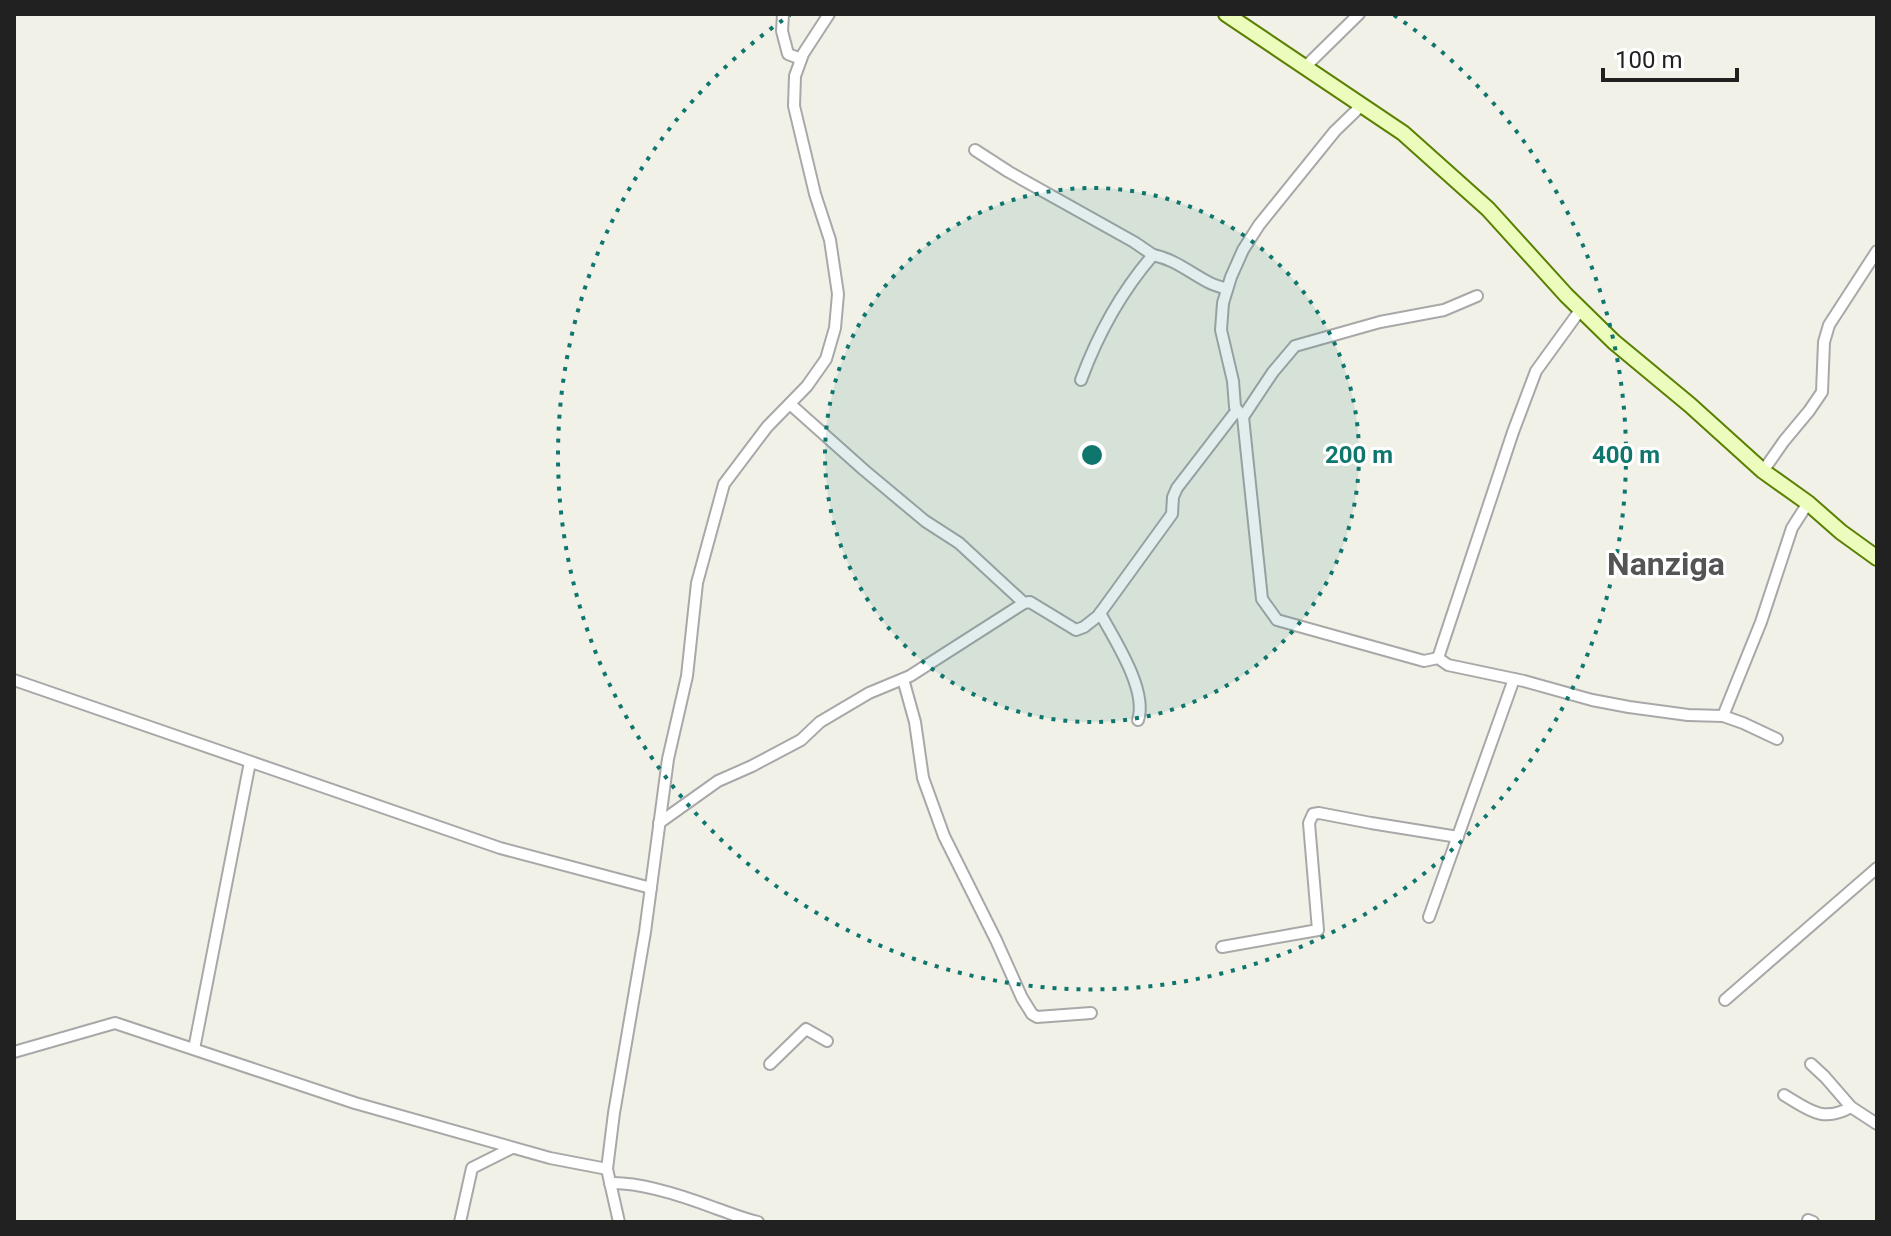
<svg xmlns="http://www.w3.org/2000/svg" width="1891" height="1236" font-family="Roboto,sans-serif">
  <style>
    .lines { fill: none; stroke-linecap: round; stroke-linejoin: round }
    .street-casing { stroke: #a8a8a8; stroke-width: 14 }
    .secondary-casing { stroke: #598001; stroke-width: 18 }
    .street { stroke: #fff; stroke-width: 10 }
    .secondary { stroke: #ecfcbc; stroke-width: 14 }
    .ring { fill: none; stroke: #0f766e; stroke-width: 4; stroke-dasharray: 4 8 }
    .labels { text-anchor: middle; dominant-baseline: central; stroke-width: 6; stroke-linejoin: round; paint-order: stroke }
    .quarter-label { font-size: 32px; font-weight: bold; fill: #545454; stroke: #fff }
    .centre { fill: #0f766e; stroke: #fff; stroke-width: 4 }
    .ring-label { font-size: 24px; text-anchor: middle; font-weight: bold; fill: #0f766e; stroke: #fff; stroke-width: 6; stroke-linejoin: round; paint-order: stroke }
  </style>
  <rect width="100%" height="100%" fill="#f2f1e8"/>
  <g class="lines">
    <g class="street-casing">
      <g id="street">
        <polyline points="783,14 782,31 788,54 801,59"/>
        <polyline points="1305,67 1359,14"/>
        <polyline points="1361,106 1335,131 1259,225 1243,250 1231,277 1223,303 1221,330 1233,381 1235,407 1243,417 1262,599 1277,620 1424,661 1438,658 1448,665 1524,681 1592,700 1629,707 1688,715 1723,716 1761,622 1792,528 1808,503"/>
        <polyline points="975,150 1009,172 1134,242 1153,255"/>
        <path d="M1081 380C1098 334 1121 292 1153 255 1174 259 1189 272 1208 282 1213 285 1221 287 1227 289"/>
        <polyline points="790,404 864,470 925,521 959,543 1024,603 1030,602 1076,630 1084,627 1098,616 1172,514 1173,497 1177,488 1237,410"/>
        <polyline points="1243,417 1273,372 1295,346 1380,322 1444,310 1477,296"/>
        <polyline points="1763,471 1784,441 1809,411 1822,392 1824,342 1829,325 1877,251"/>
        <path d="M1100 613C1114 639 1148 690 1138 720"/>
        <polyline points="1438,658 1513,432 1536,371 1581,309"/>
        <polyline points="903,679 915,722 923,778 944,836 996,940 1022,998 1032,1014 1037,1017 1091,1013"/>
        <polyline points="14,680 500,848 651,888"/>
        <polyline points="1723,716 1743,723 1777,739"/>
        <polyline points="659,823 718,781 752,766 801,740 820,722 869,693 910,676 1024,603"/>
        <polyline points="1429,917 1514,679"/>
        <polyline points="1222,947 1318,930 1309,823 1313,814 1319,813 1371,823 1458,837"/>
        <polyline points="1725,1000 1877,868"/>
        <polyline points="194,1049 250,762"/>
        <polyline points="14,1052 115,1023 355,1103 550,1158 607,1169"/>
        <polyline points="770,1064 806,1029 827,1041"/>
        <polyline points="1811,1064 1825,1077 1851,1107 1877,1124"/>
        <path d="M1784 1095C1809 1110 1823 1123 1851 1107"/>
        <path d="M610 1183C641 1182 686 1197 715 1208 730 1213 743 1219 758 1222"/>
        <polyline points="1808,1220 1813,1222"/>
        <polyline points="460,1222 472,1168 512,1148"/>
        <polyline points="619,1222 607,1169 614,1113 645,932 668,759 687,676 697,583 724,484 767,427 807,386 826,359 835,328 838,294 830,240 815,194 794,106 795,76 803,54 829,14"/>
      </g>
    </g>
    <g class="secondary-casing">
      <polyline id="secondary" points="1226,14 1403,133 1488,209 1566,295 1614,342 1690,405 1763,471 1808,503 1841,532 1877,558"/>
    </g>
    <use href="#street" class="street"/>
    <use href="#secondary" class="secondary"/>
  </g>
  <circle cx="1092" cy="455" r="267" fill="#0f766e" fill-opacity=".12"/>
  <g class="ring">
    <circle cx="1092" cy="455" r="267"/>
    <path d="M1394 15A534 534 0 1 1 790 15"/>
  </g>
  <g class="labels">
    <g class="quarter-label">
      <text x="1666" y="564">Nanziga</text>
    </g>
  </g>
  <circle cx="1092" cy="455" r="12" class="centre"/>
  <g class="ring-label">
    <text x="1359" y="463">200 m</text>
    <text x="1626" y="463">400 m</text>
  </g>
  <rect width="1891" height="1236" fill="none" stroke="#212121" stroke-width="32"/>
  <path d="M1603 68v12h134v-12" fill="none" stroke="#212121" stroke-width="4"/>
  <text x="1615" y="68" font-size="24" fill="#212121" stroke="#ffffff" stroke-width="6" paint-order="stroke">100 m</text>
</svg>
